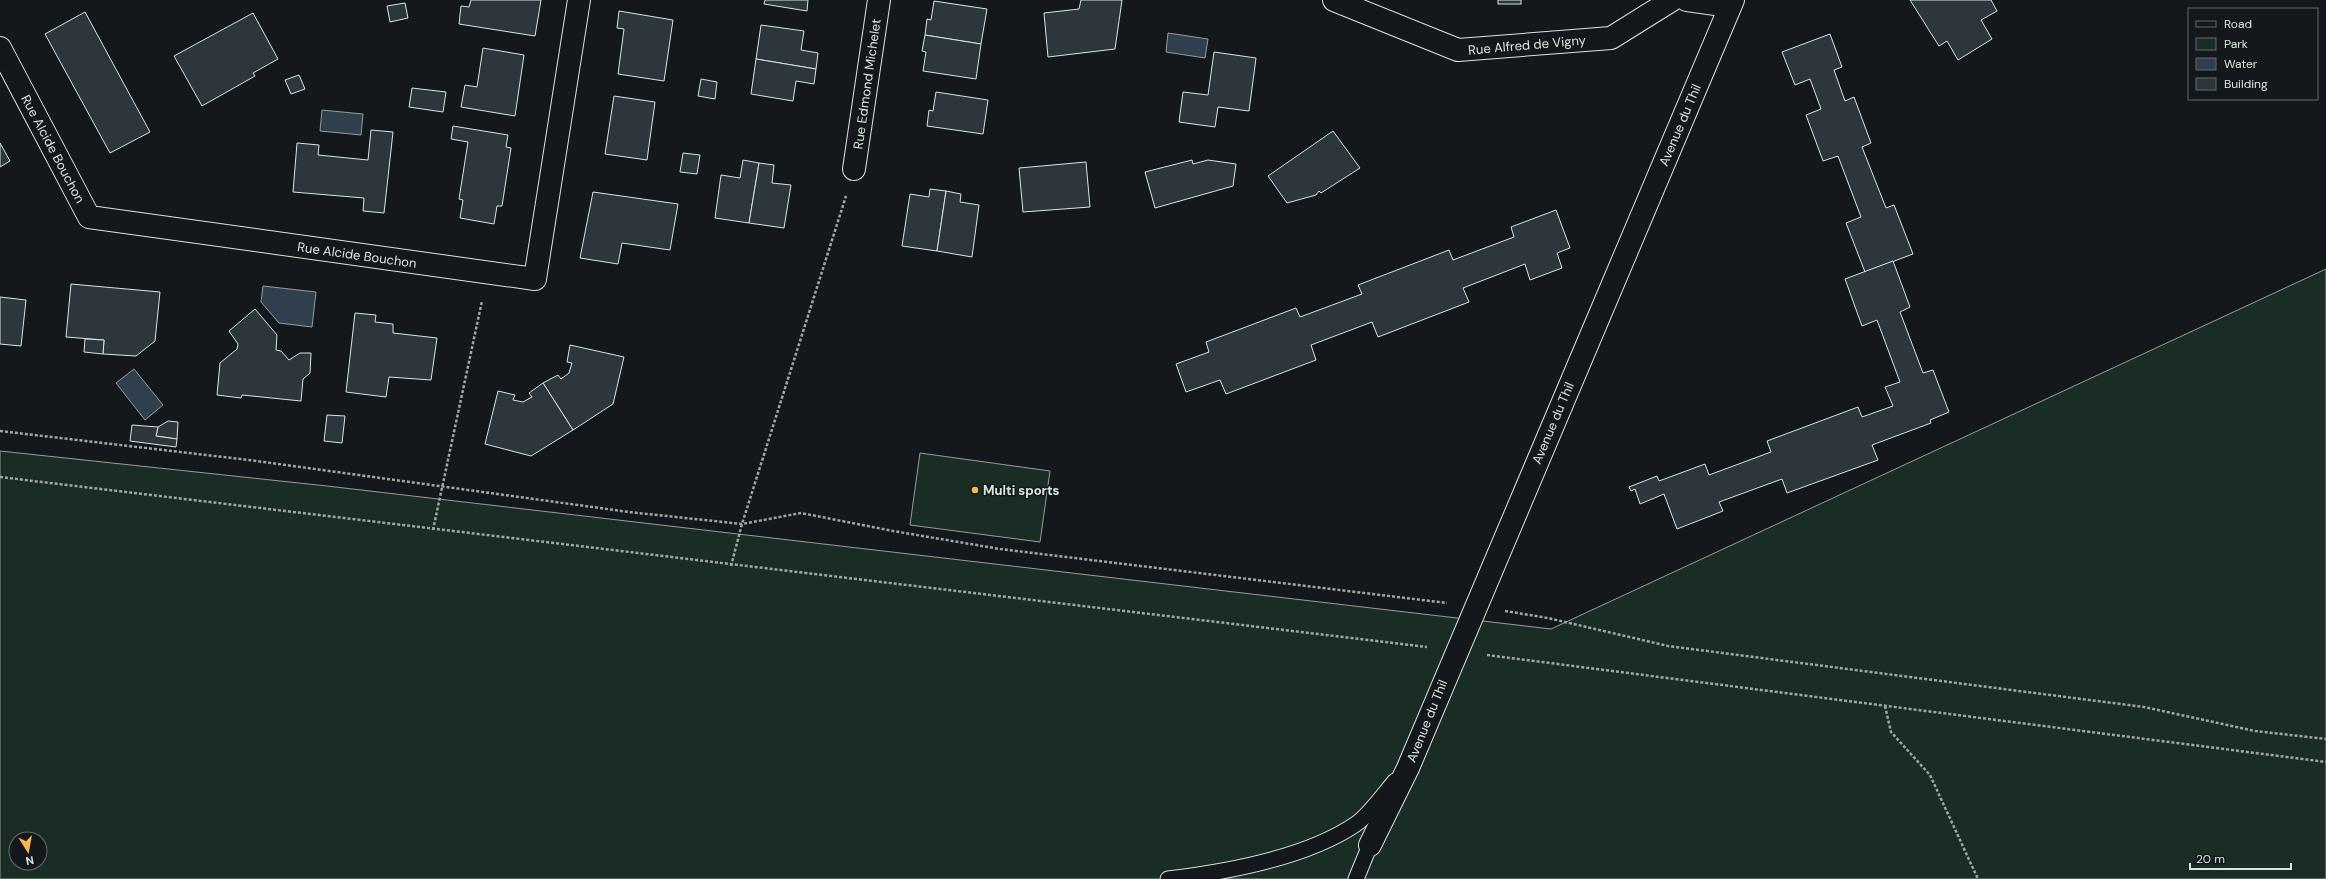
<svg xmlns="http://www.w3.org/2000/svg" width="2326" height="879" font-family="'DM Sans',sans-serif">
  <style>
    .green { fill: #1a2d24; stroke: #939e99; fill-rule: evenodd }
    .water { fill: #2f3f4d; stroke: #939e99 }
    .building { fill: #2c363c; stroke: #d8e6dc }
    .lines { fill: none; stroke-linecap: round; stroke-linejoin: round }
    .lane-casing { stroke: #d8e6dc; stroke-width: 17 }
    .street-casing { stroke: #d8e6dc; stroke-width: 24 }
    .path { stroke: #9da8a2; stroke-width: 2.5; stroke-dasharray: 3 2; stroke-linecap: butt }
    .lane { stroke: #14181c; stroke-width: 15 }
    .street { stroke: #14181c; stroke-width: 22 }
    .poi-dot { fill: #ffb74d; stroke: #14181c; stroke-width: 1.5 }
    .labels { text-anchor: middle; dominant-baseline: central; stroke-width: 3; stroke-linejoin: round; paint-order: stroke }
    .street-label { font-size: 13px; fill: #d8e6dc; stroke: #14181c }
    .poi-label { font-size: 13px; font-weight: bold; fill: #d8e6dc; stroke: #14181c; text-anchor: start }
  </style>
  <rect width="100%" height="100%" fill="#14181c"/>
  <g class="green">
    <path d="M2326 269V879H0V451L327 486 1551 629ZM16 839H40V863H16Z"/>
    <polygon points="920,453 1050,471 1040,542 910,525"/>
  </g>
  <g class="water">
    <polygon points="1168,33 1208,39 1205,58 1166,52"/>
    <polygon points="322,110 363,114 361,135 320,131"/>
    <polygon points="263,286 316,292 312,327 279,323 261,302"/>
    <polygon points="134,369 163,405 145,420 116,383"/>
  </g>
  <g class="building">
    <polygon points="471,0 541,0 535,36 459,24 461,6 469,7"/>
    <polygon points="765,0 808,0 807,11 764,4"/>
    <polygon points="1081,0 1122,0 1115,49 1048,57 1044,13 1079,9"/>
    <rect x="1498" y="0" width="23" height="4"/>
    <polygon points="1910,0 1991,0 1997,11 1981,20 1992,39 1958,60 1947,41 1939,46"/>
    <polygon points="934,1 987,9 981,44 925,35 927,19 931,20"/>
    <polygon points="405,3 408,18 390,22 387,6"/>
    <polygon points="619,11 673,20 664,81 618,74 624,29 617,28"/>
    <polygon points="85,12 150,132 110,153 45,34"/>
    <polygon points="253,13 278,59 253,73 255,76 202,106 174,56"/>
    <polygon points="761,25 804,31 801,50 818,53 816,69 756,59"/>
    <polygon points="1830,34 1842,67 1834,70 1845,101 1854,97 1871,143 1862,147 1886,208 1894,205 1913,254 1865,272 1846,223 1861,217 1838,156 1823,161 1806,115 1821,109 1810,79 1795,85 1782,52"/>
    <polygon points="925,35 981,44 976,79 923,71 926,52 922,51"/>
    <polygon points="483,48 524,55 515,116 461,107 465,85 477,87"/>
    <polygon points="1214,52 1256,58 1249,111 1218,107 1215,127 1179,122 1183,92 1208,95"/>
    <polygon points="756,59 816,69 814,84 796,81 793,101 751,94"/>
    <polygon points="299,75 305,89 291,94 285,80"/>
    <polygon points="701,79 717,82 715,99 698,96"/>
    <polygon points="412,88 446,92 443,112 409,107"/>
    <polygon points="936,92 988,100 983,134 927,126 929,110 933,111"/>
    <polygon points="614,96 655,102 647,160 605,154"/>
    <polygon points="453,126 508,135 506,147 511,148 502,206 497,206 494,224 460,218 463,200 459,199 468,142 451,139"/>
    <polygon points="371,130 393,132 384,213 363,211 364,198 293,192 297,143 319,145 318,155 368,160"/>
    <polygon points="1333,131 1360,168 1321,193 1319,191 1316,195 1287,203 1268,176"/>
    <polygon points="0,143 10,161 0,167"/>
    <polygon points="683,153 700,155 697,174 680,172"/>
    <polygon points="743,160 759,163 749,223 715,218 721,175 740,178"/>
    <polygon points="1192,160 1193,164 1208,160 1236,164 1233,186 1155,208 1145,172"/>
    <polygon points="1086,162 1090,207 1023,212 1019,168"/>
    <polygon points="759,163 774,165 772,183 791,185 784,228 749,223"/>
    <polygon points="930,189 946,191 937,251 902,246 910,194 929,197"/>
    <polygon points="946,191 961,194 960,202 979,205 972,257 937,251"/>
    <polygon points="593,192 678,204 670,250 622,243 618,264 580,258"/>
    <polygon points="1556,210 1570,248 1557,253 1562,268 1530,280 1525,264 1463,288 1469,302 1378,337 1372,322 1311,345 1316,360 1226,394 1220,380 1186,392 1176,364 1209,352 1206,342 1296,308 1300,317 1362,294 1358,285 1449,250 1453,260 1514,237 1511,227"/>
    <polygon points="1893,261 1910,307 1900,312 1923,373 1933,370 1949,412 1930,420 1931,423 1872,445 1878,460 1787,493 1782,479 1719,502 1723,511 1677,529 1664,494 1640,504 1635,489 1631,491 1629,487 1657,476 1659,481 1705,464 1709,475 1771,452 1767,441 1858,407 1862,417 1893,406 1885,387 1900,382 1877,320 1862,326 1845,279"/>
    <polygon points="71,284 160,292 155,341 136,356 103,354 104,340 66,337"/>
    <polygon points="0,297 26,300 21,346 0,344"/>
    <polygon points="255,309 277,335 276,350 281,351 289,360 300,353 311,353 310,373 303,379 301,401 242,395 241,398 217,395 220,363 237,349 238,344 229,331"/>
    <polygon points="355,313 376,315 375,322 393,324 393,333 437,338 431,380 389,377 386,397 346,392"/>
    <polygon points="85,339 104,340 103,354 84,352"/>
    <polygon points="570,345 624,357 613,404 573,430 543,383 558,375 561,379 569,373 572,363 567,362"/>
    <polygon points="543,383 573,430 531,456 485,444 498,391 515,395 513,400 523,402 532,397 529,393"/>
    <polygon points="327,415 345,416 342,443 324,441"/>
    <polygon points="168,421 178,422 177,439 156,436 158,427"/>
    <polygon points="132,425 158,427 156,436 177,439 176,447 130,441"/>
  </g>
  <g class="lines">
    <g class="lane-casing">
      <g id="lane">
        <path d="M1168 879C1227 872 1306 858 1356 824 1369 815 1384 794 1395 781"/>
        <polyline points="1356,879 1370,845"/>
      </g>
    </g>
    <g class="street-casing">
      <g id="street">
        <polyline points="1334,0 1458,50 1611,38 1672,0"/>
        <polyline points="1687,0 1730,6"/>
        <polyline points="0,48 89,217 535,279 579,0"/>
        <polyline points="854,169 879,0"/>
        <polyline points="1370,845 1408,768 1733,0"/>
      </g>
    </g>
    <g class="path">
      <polyline points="0,431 249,460 629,512 742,524 801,513 893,531 1000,549 1447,603"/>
      <polyline points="0,477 1427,647"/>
      <polyline points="433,530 482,301"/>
      <polyline points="731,566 742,524 846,196"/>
      <polyline points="1505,611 1548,618 1668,646 2144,707 2255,731 2326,739"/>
      <polyline points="1487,655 2326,762"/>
      <polyline points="1885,706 1891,732 1930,775 1978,879"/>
    </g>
    <use href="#lane" class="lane"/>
    <use href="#street" class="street"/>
  </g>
  <circle class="poi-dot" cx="975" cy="490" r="4"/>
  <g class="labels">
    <g class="street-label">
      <text transform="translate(1527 45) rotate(-5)">Rue Alfred de Vigny</text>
      <text transform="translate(867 84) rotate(-82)">Rue Edmond Michelet</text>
      <text transform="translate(1680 125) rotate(-67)">Avenue du Thil</text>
      <text transform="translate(53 149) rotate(62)">Rue Alcide Bouchon</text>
      <text transform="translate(357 255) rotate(8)">Rue Alcide Bouchon</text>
      <text transform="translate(1553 423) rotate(-67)">Avenue du Thil</text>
      <text transform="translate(1427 721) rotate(-68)">Avenue du Thil</text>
    </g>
    <g class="poi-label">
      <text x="983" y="490">Multi sports</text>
    </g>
  </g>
  <rect x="2188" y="8" width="130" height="92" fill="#14181c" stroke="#626a69"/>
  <rect x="2196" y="21" width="20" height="6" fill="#14181c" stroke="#626a69"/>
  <text x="2224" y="28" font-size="12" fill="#d8e6dc">Road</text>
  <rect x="2196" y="38" width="20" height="12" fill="#1a2d24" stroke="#626a69"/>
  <text x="2224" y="48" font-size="12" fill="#d8e6dc">Park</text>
  <rect x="2196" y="58" width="20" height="12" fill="#2f3f4d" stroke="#626a69"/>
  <text x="2224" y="68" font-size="12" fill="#d8e6dc">Water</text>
  <rect x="2196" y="78" width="20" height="12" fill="#2c363c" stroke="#626a69"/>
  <text x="2224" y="88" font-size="12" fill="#d8e6dc">Building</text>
  <g transform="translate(28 851) rotate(169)"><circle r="19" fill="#14181c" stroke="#626a69"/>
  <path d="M0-3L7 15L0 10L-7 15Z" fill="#ffb74d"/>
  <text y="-6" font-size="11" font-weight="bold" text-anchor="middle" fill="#d8e6dc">N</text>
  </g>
  <path d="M2190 863v6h101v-6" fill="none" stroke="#d8e6dc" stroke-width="2"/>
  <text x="2196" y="863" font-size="12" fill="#d8e6dc" stroke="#14181c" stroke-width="3" paint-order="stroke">20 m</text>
</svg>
